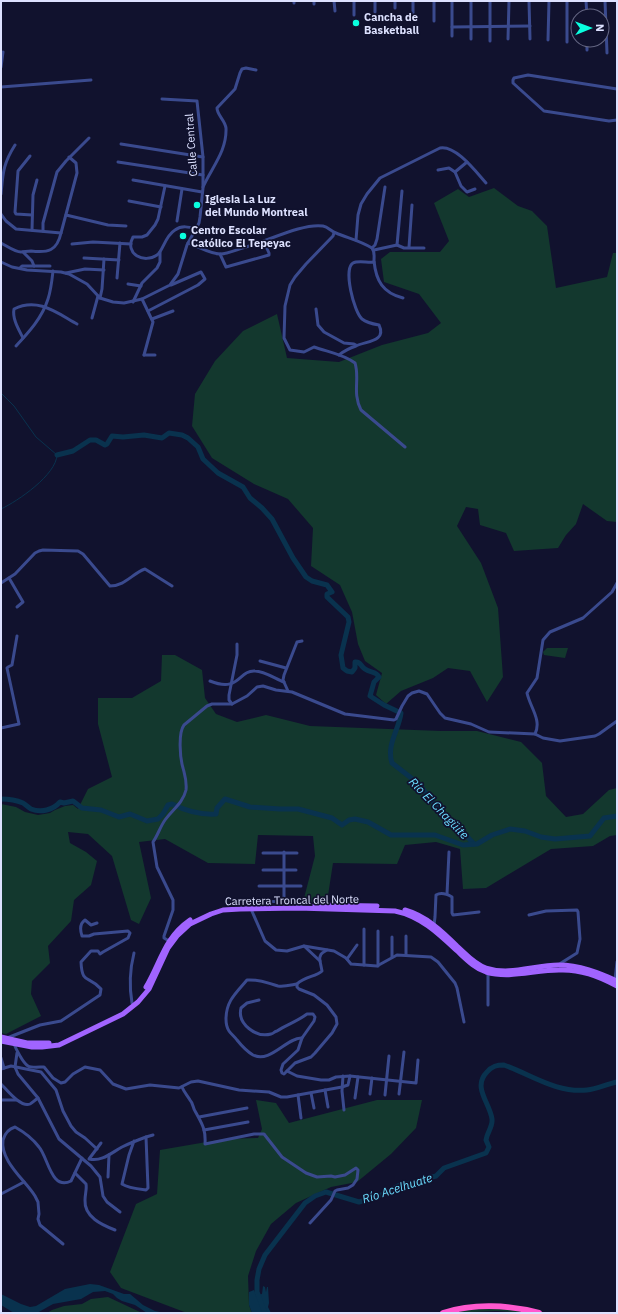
<svg xmlns="http://www.w3.org/2000/svg" width="618" height="1314" font-family="'IBM Plex Sans',sans-serif">
  <style>
    .green { fill: #13382e }
    .water { fill: #09324e }
    .lines { fill: none; stroke-linecap: round; stroke-linejoin: round }
    .stream { stroke: #09324e; stroke-width: 1 }
    .river { stroke: #09324e; stroke-width: 5 }
    .street { stroke: #3a4a8e; stroke-width: 3 }
    .primary { stroke: #a164ff; stroke-width: 5 }
    .highway { stroke: #ff58cf; stroke-width: 6 }
    .poi-dot { fill: #09ffdf; stroke: #11122e; stroke-width: 1.5 }
    .labels { text-anchor: middle; dominant-baseline: central; stroke-width: 3.5; stroke-linejoin: round; paint-order: stroke }
    .poi-label { font-size: 11px; font-weight: bold; fill: #dde1ff; stroke: #11122e; text-anchor: start }
    .street-label { font-size: 11px; fill: #dde1ff; stroke: #11122e }
    .water-label { font-size: 12px; font-style: italic; fill: #6bddff; stroke: #11122e }
  </style>
  <rect width="100%" height="100%" fill="#11122e"/>
  <g class="green">
    <polygon points="494,188 518,206 532,211 547,226 556,288 607,277 613,253 617,253 617,522 607,521 583,504 576,524 566,535 558,548 514,551 506,533 480,525 478,509 466,507 457,526 481,563 498,608 503,677 487,702 470,671 448,668 433,678 401,691 386,704 376,695 382,673 365,661 358,644 352,612 340,585 311,566 313,528 288,499 254,484 212,458 192,426 195,394 215,361 243,331 277,314 287,358 339,362 382,345 428,333 441,323 419,294 384,282 381,259 390,252 440,252 449,241 434,203 458,189 469,197"/>
    <polygon points="547,648 568,648 565,658 544,655 543,652"/>
    <polygon points="162,655 175,655 202,670 205,698 216,714 237,722 266,715 310,726 441,731 477,731 521,742 542,763 546,796 566,817 583,814 609,790 617,788 617,835 610,836 593,846 551,849 486,888 463,889 460,849 436,842 405,845 397,864 333,863 327,902 303,902 315,856 313,836 258,835 255,864 208,863 165,839 139,842 151,898 139,924 131,920 112,856 88,834 68,832 70,843 86,852 97,861 91,885 74,900 71,921 48,946 50,963 32,981 31,994 41,1016 6,1034 1,1033 1,804 16,807 25,812 38,815 50,813 55,810 65,806 73,805 78,809 88,789 112,777 98,724 98,698 132,698 161,681"/>
    <polygon points="256,1100 276,1103 289,1123 377,1100 422,1100 416,1128 391,1154 357,1182 331,1187 296,1203 271,1224 256,1251 248,1276 249,1305 252,1313 187,1313 121,1288 110,1272 136,1204 157,1194 160,1150 224,1139 258,1138 262,1129"/>
    <polygon points="108,1297 142,1313 47,1313 52,1310 64,1306 82,1304 91,1299"/>
    <polygon points="498,1307 532,1313 496,1311 449,1313 457,1311"/>
  </g>
  <g class="water">
    <polygon points="90,1284 99,1285 124,1294 130,1294 143,1305 155,1311 164,1313 147,1313 135,1305 122,1301 117,1298 113,1294 105,1291 93,1292 81,1299 53,1304 37,1313 14,1313 1,1305 1,1294 21,1304 30,1307 36,1306 65,1289"/>
    <polygon points="263,1286 265,1287 266,1292 267,1287 268,1287 269,1303 268,1307 271,1313 252,1313 249,1305 249,1292 254,1290 256,1295 262,1294"/>
  </g>
  <g class="lines">
    <path class="stream" d="M1 393 14 406 36 437 57 455C56 475 18 501 1 509"/>
    <g class="river">
      <path d="M57 455 73 451 90 440H96L105 445 107 444 112 436 123 437 144 435 162 438 169 433 182 435 188 438 198 447 203 459 218 473 243 487 250 498 262 508 272 519 293 558 306 577 312 581 327 585 332 592 327 594V597L348 617 349 622 341 655 343 668 347 671 352 672 355 668V662C361 661 360 666 365 669 370 673 376 671 379 677L374 682 370 696 384 705 401 713C399 730 386 745 392 763L419 784 443 815 461 830 474 844"/>
      <path d="M1 799C8 799 16 800 23 803 26 805 28 807 31 809 41 813 53 810 60 802L64 803 73 801 82 808 101 810 119 817 130 814 147 821 158 819 163 814 168 805 172 804C186 811 200 815 216 814L217 808 225 799 250 807 280 809H298L332 818 342 825 349 820 355 819 368 822 391 835H435L463 845 477 844 492 835 510 829 525 831 541 837 555 839 590 836 604 818 617 816"/>
      <path d="M265 1313 257 1292V1280L259 1269 265 1255 305 1203 315 1196 326 1192 359 1202 370 1199 386 1193 400 1185 415 1182 436 1176 444 1168 486 1153 489 1147 486 1140C487 1132 493 1127 492 1119 490 1103 472 1087 487 1072 492 1066 497 1065 504 1065 532 1075 556 1093 587 1090 597 1089 607 1084 617 1082"/>
    </g>
    <g class="street">
      <polyline points="294,1 294,3"/>
      <polyline points="314,1 314,4"/>
      <polyline points="334,1 335,11"/>
      <polyline points="354,1 354,15"/>
      <polyline points="395,1 395,8"/>
      <polyline points="413,1 413,15"/>
      <polyline points="529,1 530,39"/>
      <polyline points="586,1 587,16"/>
      <polyline points="605,1 607,53"/>
      <polyline points="375,12 375,1"/>
      <polyline points="434,21 434,1"/>
      <polyline points="452,27 530,26"/>
      <polyline points="452,36 452,1"/>
      <polyline points="471,39 471,1"/>
      <polyline points="508,39 509,1"/>
      <polyline points="548,40 549,1"/>
      <polyline points="587,40 587,50"/>
      <polyline points="490,41 490,1"/>
      <polyline points="567,42 567,1"/>
      <polyline points="1,67 3,52"/>
      <polyline points="1,87 91,80"/>
      <polyline points="617,89 528,75 514,78 513,80 513,83 544,111 609,121 617,120"/>
      <polyline points="121,144 203,157"/>
      <polyline points="30,156 18,171 15,212 16,214 32,215"/>
      <polyline points="118,162 203,175"/>
      <polyline points="438,170 449,168 455,172 467,162"/>
      <polyline points="455,172 461,186 467,192 475,189"/>
      <polyline points="133,180 202,192"/>
      <path d="M165 186 158 219 155 225 147 235 142 237H133C124 254 144 264 157 255 163 251 165 236 175 230 182 225 189 227 196 229"/>
      <path d="M203 187C212 167 227 151 226 128 225 120 217 115 217 108L235 89 240 73 242 69 246 68 256 70"/>
      <path d="M1 194C3 173 3 164 15 145"/>
      <polyline points="129,201 161,207"/>
      <polyline points="1,214 6,221 16,229 61,233 77,173 76,163 69,157"/>
      <polyline points="66,215 108,225 126,226"/>
      <polyline points="177,221 182,189"/>
      <polyline points="32,230 33,195 37,180"/>
      <polyline points="43,231 43,223 57,172 66,161 89,138"/>
      <path d="M334 233 333 236 306 264 295 277 290 285 285 306 284 338 290 350 304 352 314 347C328 352 343 354 355 363 360 378 352 393 361 410L405 447"/>
      <path d="M356 240 358 215 361 204 367 194 380 178 440 148C456 145 476 172 486 183"/>
      <path d="M1 243C7 246 15 252 21 252 24 252 27 251 31 251 48 253 57 251 61 233"/>
      <path d="M188 243C197 246 211 254 220 254 228 254 238 249 246 247 268 241 302 223 323 226 328 227 331 231 336 233 348 238 361 241 372 248 375 252 374 256 374 261 376 281 383 293 403 298"/>
      <polyline points="72,244 93,242 131,244"/>
      <polyline points="397,245 402,191"/>
      <polyline points="409,247 412,205"/>
      <polyline points="372,248 375,245 377,239 385,187"/>
      <polyline points="374,250 397,245 404,248 424,248"/>
      <polyline points="23,252 32,261 34,266"/>
      <polyline points="220,254 226,267 269,255 269,253 264,242"/>
      <polyline points="84,258 119,260"/>
      <polyline points="1,262 12,267 27,270 61,272 69,274 87,284 100,298 113,302 124,303 142,299 170,285 178,274 187,245 199,223 200,217 203,188 203,157 197,101 162,99"/>
      <polyline points="20,268 22,266 50,266"/>
      <polyline points="66,273 85,269 104,270"/>
      <polyline points="117,278 120,243"/>
      <polyline points="128,284 141,286"/>
      <polyline points="100,298 102,289 104,259"/>
      <polyline points="142,299 153,322 144,355"/>
      <polyline points="133,302 142,283 157,268 160,262 160,252"/>
      <polyline points="316,309 318,325 324,332 344,343 354,344 356,345"/>
      <polyline points="148,311 198,285 205,279 201,272 171,285"/>
      <polyline points="92,318 98,296"/>
      <polyline points="152,319 173,311"/>
      <path d="M23 338C19 330 12 319 14 309 38 297 57 313 77 324"/>
      <path d="M16 346C29 332 42 318 48 299 51 290 52 280 53 271"/>
      <polyline points="144,355 155,355"/>
      <path d="M339 355C344 351 350 348 356 346 366 341 387 342 379 325 373 324 367 323 362 319 354 312 343 269 353 263 358 260 368 263 374 262"/>
      <polyline points="9,578 23,602 17,607"/>
      <path d="M1 583 15 574 35 553 39 551 43 550 78 551 83 554 110 586C125 586 133 573 145 569L172 586"/>
      <polyline points="260,661 286,668"/>
      <path d="M210 681C240 693 238 670 255 671 264 671 276 679 284 682"/>
      <polyline points="288,691 283,680 284,675 297,642 302,641"/>
      <polyline points="232,704 229,700 229,695 237,655 237,644"/>
      <polyline points="1,728 19,724 7,668 8,667 12,665 17,636"/>
      <path d="M535 734C542 720 530 707 527 693L537 678 543 640 550 632 583 618 612 592 617 583"/>
      <polyline points="263,853 297,853"/>
      <polyline points="263,870 296,870"/>
      <polyline points="259,886 301,886"/>
      <polyline points="447,894 449,852"/>
      <polyline points="284,902 284,852"/>
      <path d="M258 905 261 902C273 902 289 899 300 905"/>
      <polyline points="251,909 265,941 276,950 287,951 304,946 334,951 346,958 351,964 377,966 397,955 431,957 438,962 455,983 457,988 464,1022"/>
      <polyline points="529,915 546,911 577,910 578,912 580,939 577,953 561,963 559,965"/>
      <path d="M434 925 435 917 436 895C441 892 447 894 452 897V913L453 915 479 912"/>
      <polyline points="364,929 364,965"/>
      <polyline points="392,937 392,957"/>
      <path d="M169 941 164 938V936L173 910V900L157 867 153 842C158 835 160 827 165 820 172 810 183 803 186 790 187 781 185 776 183 768 180 758 178 733 184 725L207 706 212 704H232L247 696 257 687 263 686 276 690 292 692 345 714 394 720 396 719 402 706 408 696 412 693 419 691 427 694 440 713 445 718 471 724 489 732 535 734 543 738 560 741 595 736 599 734 617 721"/>
      <polyline points="406,955 406,936"/>
      <polyline points="347,959 357,945"/>
      <path d="M320 961C319 954 322 953 327 950"/>
      <polyline points="378,966 378,931"/>
      <polyline points="615,980 617,962"/>
      <path d="M297 984C291 985 284 987 278 986 267 983 260 979 247 980 236 993 226 1001 226 1019 226 1023 227 1028 229 1031 231 1034 235 1037 237 1040 241 1045 248 1052 253 1055 270 1064 287 1037 302 1038"/>
      <path d="M259 1000 247 1003 241 1008C237 1024 256 1038 271 1034 275 1033 273 1032 277 1031 286 1025 298 1021 307 1014H313L315 1017 314 1021 302 1038 298 1050 283 1064 281 1070 282 1073 284 1074 295 1063 311 1057 315 1053 332 1033 337 1024 336 1017 327 1005 314 995 299 989 297 987V984C305 976 316 977 322 971L320 961 304 946"/>
      <path d="M132 1003C129 986 130 969 134 953"/>
      <polyline points="488,1005 488,972"/>
      <path d="M7 1038 40 1025 61 1021 100 995 101 989C89 975 82 985 81 962L91 951H98L100 954 103 952 128 938 130 933 128 931 94 934 89 936H82C80 930 79 924 85 920L91 925 97 923"/>
      <path d="M14 1044C16 1049 23 1063 28 1066 31 1068 39 1067 44 1067L53 1078 61 1083 65 1082 73 1074 85 1067 100 1070 113 1084 126 1089 150 1085 179 1088 191 1082 198 1081 239 1090 269 1092 281 1097H287L342 1087 348 1085 350 1076"/>
      <polyline points="17,1053 15,1067 18,1074 38,1098 59,1139 91,1166 100,1177 103,1196 107,1202 120,1212"/>
      <polyline points="1,1058 4,1068"/>
      <polyline points="1,1069 11,1066 41,1072 56,1090 63,1111 71,1126 76,1132 85,1138 97,1149"/>
      <polyline points="287,1071 297,1076 321,1080 329,1080 336,1077 350,1076 416,1083 418,1060"/>
      <polyline points="343,1076 342,1091 344,1110"/>
      <path d="M1 1084C7 1090 21 1108 30 1104 32 1103 35 1100 38 1098"/>
      <path d="M182 1087C184 1092 187 1095 190 1100 193 1103 193 1108 195 1111 202 1124 206 1129 205 1144L254 1134H264L282 1157 306 1173 317 1177 331 1176 335 1177 345 1175 356 1168 358 1170 357 1179 353 1185 348 1188 337 1190 335 1191 331 1200 310 1223"/>
      <polyline points="325,1090 328,1107"/>
      <polyline points="311,1093 314,1108"/>
      <polyline points="370,1094 372,1078"/>
      <polyline points="399,1094 404,1052"/>
      <polyline points="298,1095 301,1118"/>
      <polyline points="385,1095 389,1056"/>
      <polyline points="355,1098 358,1077"/>
      <polyline points="1,1100 16,1100"/>
      <polyline points="199,1117 247,1108"/>
      <polyline points="204,1130 248,1122"/>
      <polyline points="146,1137 153,1135"/>
      <path d="M101 1143 89 1159C102 1162 111 1153 122 1147 130 1143 138 1140 146 1137L148 1188 146 1190C138 1189 128 1188 122 1184L129 1155 134 1141"/>
      <path d="M75 1173 86 1184C87 1189 85 1194 85 1200 84 1217 102 1225 115 1230"/>
      <polyline points="108,1177 109,1155"/>
      <polyline points="1,1194 24,1182"/>
      <path d="M63 1244 40 1225 38 1219 39 1214 38 1202 35 1196C25 1180 0 1161 3 1140 5 1133 8 1129 15 1127 24 1132 33 1139 39 1147 48 1157 51 1191 71 1181L82 1158"/>
    </g>
    <g class="primary">
      <polyline points="315,905 377,906"/>
      <path d="M405 910C426 916 442 931 457 946 466 954 474 964 486 968 510 976 534 965 559 965 579 965 599 973 617 981"/>
      <path d="M146 987C161 962 164 938 190 920"/>
      <polyline points="1,1037 27,1043 49,1043"/>
      <path d="M1 1041 32 1047H42L59 1045 123 1014 138 1002 149 989 168 948 177 936 190 924 211 914 223 910 240 909 298 908 395 911C420 916 438 933 456 950 465 958 474 968 486 972 510 979 534 970 559 970 580 969 598 976 617 986"/>
    </g>
    <path class="highway" d="M443 1313C474 1303 509 1305 539 1313"/>
  </g>
  <g class="poi-dot">
    <circle cx="356" cy="23" r="4"/>
    <circle cx="197" cy="205" r="4"/>
    <circle cx="183" cy="236" r="4"/>
  </g>
  <g class="labels">
    <g class="poi-label">
      <text x="364" y="17">Cancha de<tspan x="364" dy="13">Basketball</tspan></text>
      <text x="205" y="199">Iglesia La Luz<tspan x="205" dy="13">del Mundo Montreal</tspan></text>
      <text x="191" y="230">Centro Escolar<tspan x="191" dy="13">Católico El Tepeyac</tspan></text>
    </g>
    <g class="street-label">
      <text transform="translate(191 145) rotate(-94)">Calle Central</text>
      <text transform="translate(292 900) rotate(-1)">Carretera Troncal del Norte</text>
    </g>
    <g class="water-label">
      <text transform="translate(439 808) rotate(46)">Río El Chagüite</text>
      <text transform="translate(397 1188) rotate(-18)">Río Acelhuate</text>
    </g>
  </g>
  <rect width="618" height="1314" fill="none" stroke="#dde1ff" stroke-width="4"/>
  <g transform="translate(590 28) rotate(89)"><circle r="19" fill="#11122e" stroke="#636582"/>
  <path d="M0-3L7 15L0 10L-7 15Z" fill="#09ffdf"/>
  <text y="-6" font-size="11" font-weight="bold" text-anchor="middle" fill="#dde1ff">N</text>
  </g>
</svg>
